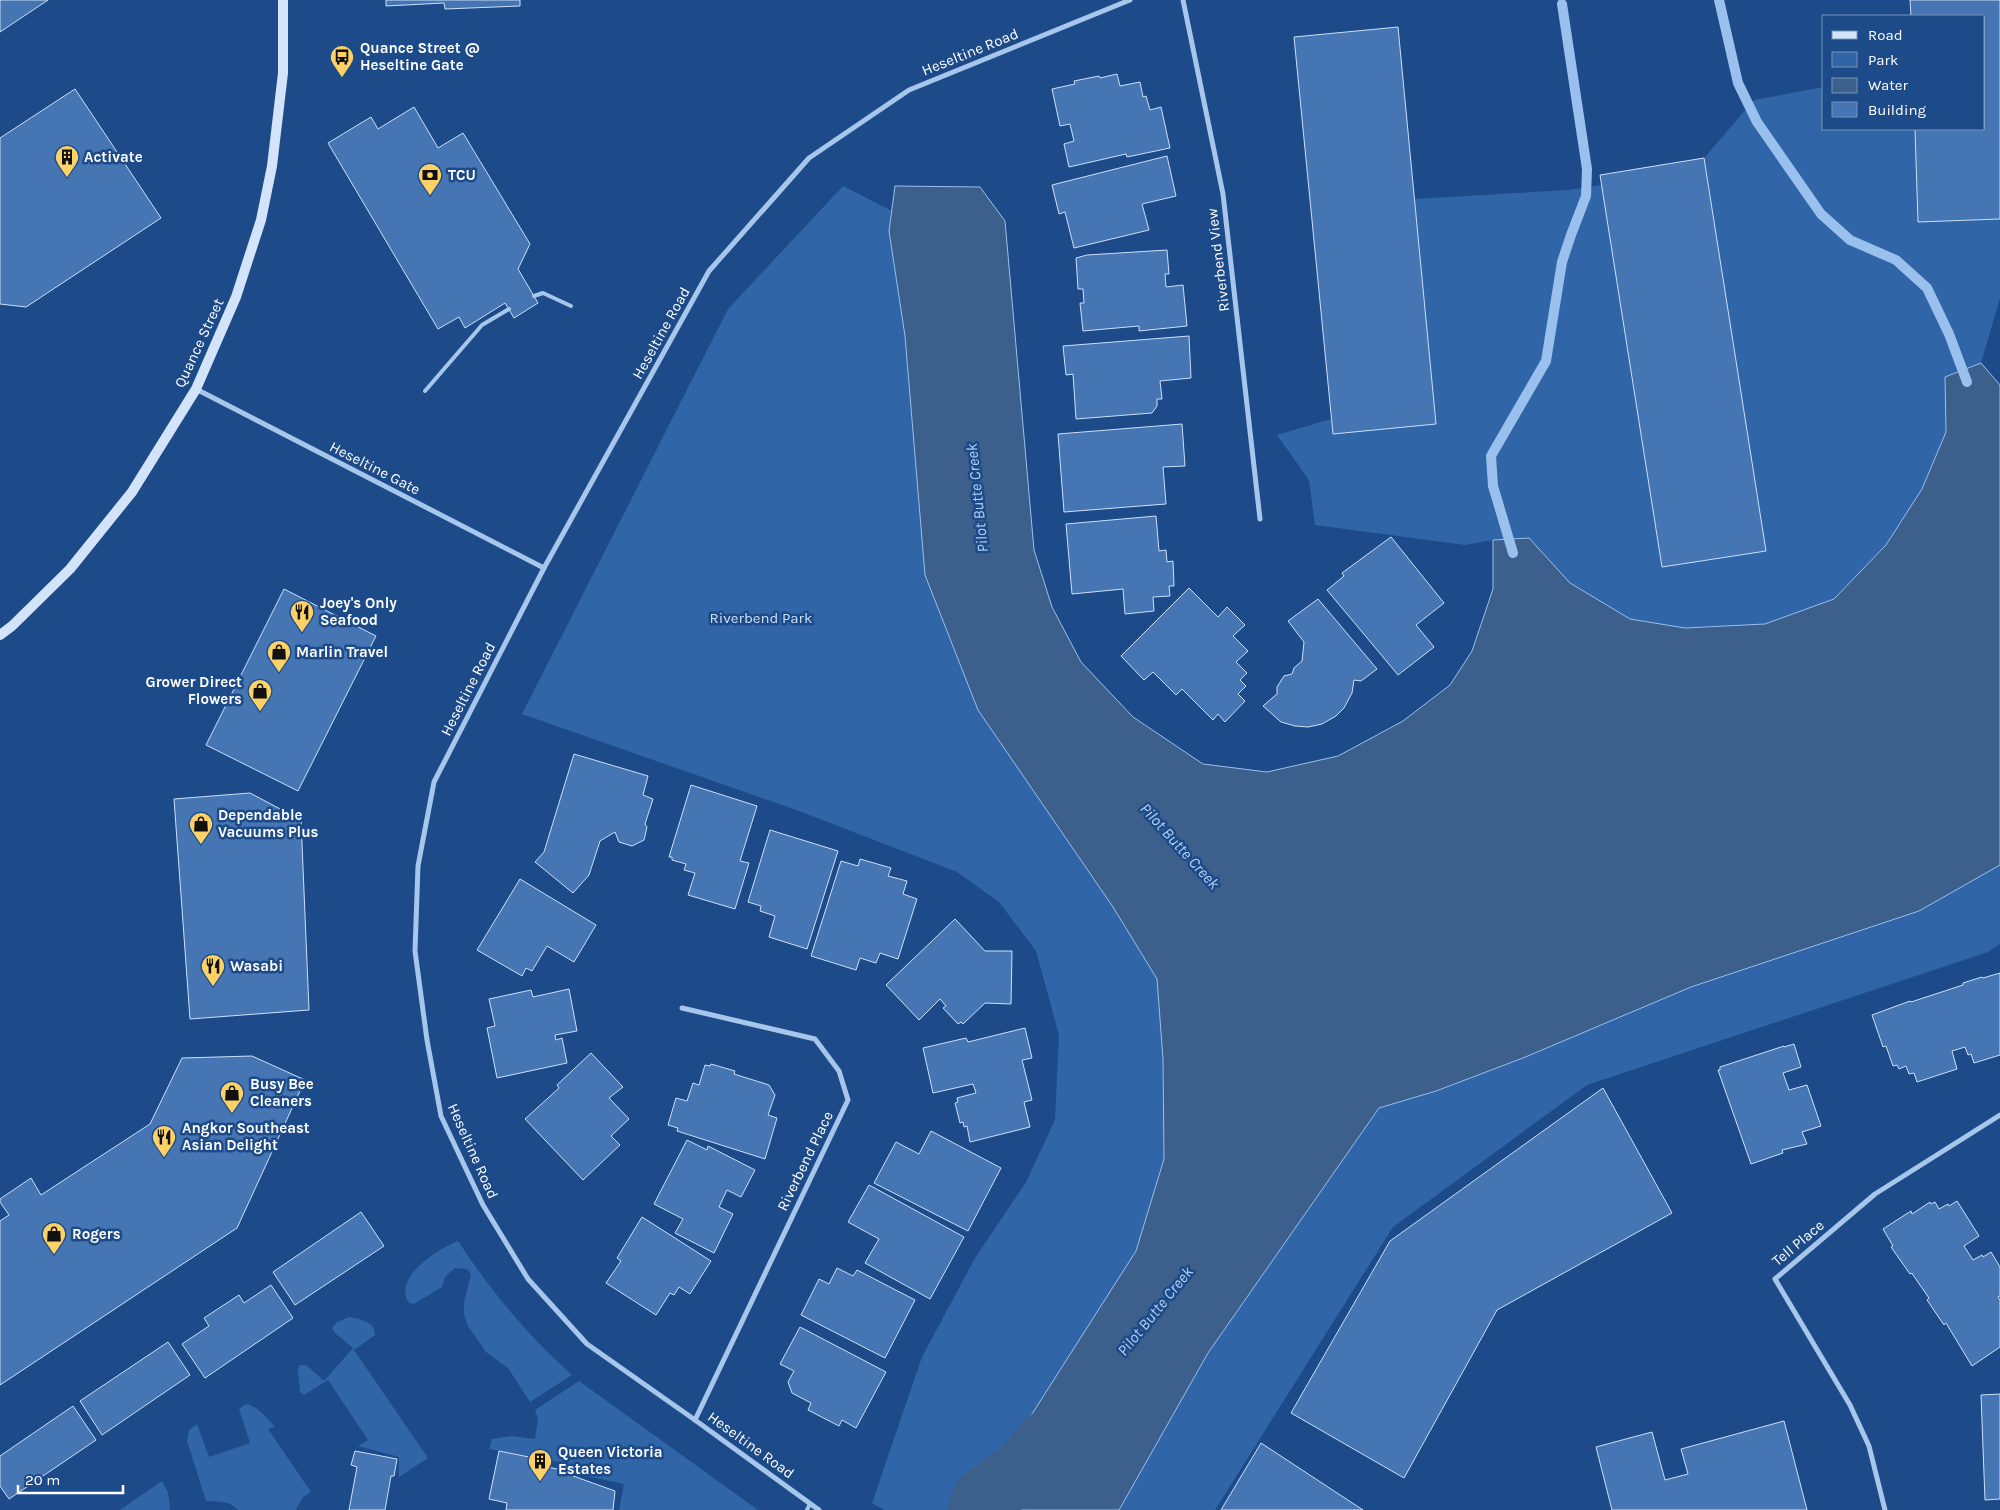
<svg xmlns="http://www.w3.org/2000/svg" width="2000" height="1510" font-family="Karla,sans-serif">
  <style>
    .green { fill: #3065a7 }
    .water { fill: #3d5f8c; stroke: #9ac0ee }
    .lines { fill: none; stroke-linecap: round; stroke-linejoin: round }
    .stream { stroke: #9ac0ee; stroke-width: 10 }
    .river { stroke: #3d5f8c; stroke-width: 62 }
    .building { fill: #4575b2; stroke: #cce0f9 }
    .lane { stroke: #a7c6ec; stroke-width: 4 }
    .street { stroke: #a7c6ec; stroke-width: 5 }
    .secondary { stroke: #d3e3f9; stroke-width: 10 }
    .labels { text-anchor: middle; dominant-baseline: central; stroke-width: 5; stroke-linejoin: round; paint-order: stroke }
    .poi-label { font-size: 15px; font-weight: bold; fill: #fff; stroke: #1d4b89; text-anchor: start }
    .street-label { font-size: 15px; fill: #fff; stroke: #1d4b89 }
    .park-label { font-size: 15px; fill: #cce0f9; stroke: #1d4b89 }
    .water-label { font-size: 16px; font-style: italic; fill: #b3d0f3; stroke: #1d4b89 }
  </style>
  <rect width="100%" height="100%" fill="#1d4b89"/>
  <g class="green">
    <polygon points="1824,87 1824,129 1915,129 1919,222 2000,219 2000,298 1981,363 1945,377 1946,432 1922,489 1886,545 1834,599 1765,624 1685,628 1630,619 1570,583 1529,538 1493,540 1465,545 1315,525 1309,480 1277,435 1331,419 1333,434 1436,423 1414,199 1569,190 1602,185 1662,567 1765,551 1704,158 1754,100"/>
    <polygon points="843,186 892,211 889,231 905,336 925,575 978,710 1113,907 1157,979 1163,1059 1164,1159 1136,1251 980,1497 1002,1510 884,1510 872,1503 922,1357 975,1258 1026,1182 1055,1120 1059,1035 1036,951 999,902 957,872 799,811 522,714 728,309"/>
    <polygon points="2000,865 2000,944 1988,952 1587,1085 1393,1227 1215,1510 1119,1510 1208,1353 1379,1108 1436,1091 1523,1058 1691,987 1919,911"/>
    <path d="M458 1241C491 1291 527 1335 572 1375L530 1402 508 1368 486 1352 468 1326 464 1314V1303L471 1274 467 1269 455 1268 445 1277 442 1287 414 1304 409 1303C392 1277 438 1249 458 1241Z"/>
    <path d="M349 1317C360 1319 376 1322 375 1335L354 1350 428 1458 399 1477V1457L358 1446 368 1440 328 1380 304 1395 300 1392 298 1370 300 1365H306L324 1381 353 1348 335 1333 332 1328 337 1322Z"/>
    <polygon points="579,1381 758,1510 619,1510 624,1484 563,1471 564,1464 554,1461 489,1449 492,1439 511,1436 535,1439 538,1419 535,1410"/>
    <path d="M246 1404C259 1407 266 1417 275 1427L268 1429 311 1492 302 1498 296 1510H238C230 1500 217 1502 206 1501L187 1441 189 1430 197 1424 209 1457 250 1443 239 1409Z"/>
    <polygon points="162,1481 168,1492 170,1510 120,1510"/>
  </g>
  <polygon class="water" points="895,186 980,187 1005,221 1034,550 1052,607 1081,662 1133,717 1203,764 1267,772 1338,756 1403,721 1450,685 1472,651 1493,589 1493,540 1529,538 1570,583 1630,619 1685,628 1765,624 1834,599 1886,545 1922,489 1946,432 1945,377 1981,363 2000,385 2000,865 1919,911 1691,987 1523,1058 1436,1091 1379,1108 1208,1353 1119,1510 1002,1510 979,1497 1136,1251 1164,1159 1163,1059 1157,979 1113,907 978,710 925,575 905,336 889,231"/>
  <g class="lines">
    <g class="stream">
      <polyline points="1719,0 1738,83 1757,122 1821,214 1850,240 1896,260 1927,288 1949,334 1967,382"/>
      <polyline points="1513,553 1493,486 1491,456 1546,361 1562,262 1571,235 1586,196 1587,169 1562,4"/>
    </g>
    <polyline class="river" points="979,1510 983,1499 1022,1471 1046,1442"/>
  </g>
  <g class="building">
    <polygon points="0,0 48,0 0,32"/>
    <polygon points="386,0 520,0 520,6 445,9 444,3 386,6"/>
    <polygon points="1910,0 2000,0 2000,219 1918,222 1915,129 1984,129 1984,16 1911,16"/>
    <polygon points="1398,27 1436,424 1333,434 1294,37"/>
    <polygon points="1117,74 1120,86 1140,82 1143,97 1146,96 1150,110 1161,107 1170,148 1127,157 1126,154 1069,167 1064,144 1074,141 1070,124 1060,126 1052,89 1075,84 1074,81 1099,76 1100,78"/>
    <polygon points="75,89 161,218 26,307 0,304 0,138"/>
    <polygon points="414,107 438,148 463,133 530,244 518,269 538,303 514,318 505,303 465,328 459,317 438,329 328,143 371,117 378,129"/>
    <polygon points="1167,156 1176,196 1142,204 1149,230 1074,248 1065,212 1059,214 1052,185"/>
    <polygon points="1704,158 1766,551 1662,567 1600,175"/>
    <polygon points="1167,250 1169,274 1165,274 1166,287 1183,285 1187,326 1139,331 1139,326 1083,331 1080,303 1084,303 1083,289 1078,289 1076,258 1087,255"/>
    <polygon points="1189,336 1191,378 1160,381 1162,399 1157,399 1157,406 1152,413 1076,419 1073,374 1066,375 1063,346"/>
    <polygon points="1182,424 1185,466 1163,467 1166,504 1064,512 1058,434"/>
    <polygon points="1156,516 1159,551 1166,550 1167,562 1173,561 1174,586 1169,586 1170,596 1153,597 1154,611 1125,614 1123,589 1072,594 1066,524"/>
    <polygon points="1391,537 1444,603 1416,625 1434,647 1398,675 1327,590 1344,576 1342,573"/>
    <polygon points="1189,588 1218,617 1227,607 1245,625 1233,636 1248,651 1236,662 1247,673 1240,680 1246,686 1238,694 1245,701 1225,722 1218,714 1213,720 1182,689 1176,695 1153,672 1144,680 1121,656"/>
    <polygon points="284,589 376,636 298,791 206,745"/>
    <polygon points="1318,599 1377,669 1361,681 1354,680 1352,693 1344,708 1336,716 1322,724 1308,727 1295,726 1281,722 1263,706 1277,694 1277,687 1284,676 1292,674 1294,668 1302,661 1304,642 1288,621"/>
    <polygon points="574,754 648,776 643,795 653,799 645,824 647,827 644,840 632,846 619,842 615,832 600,841 589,875 573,893 535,862 544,852"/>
    <polygon points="691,785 757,806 740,861 749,863 735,909 688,895 695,873 684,870 686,864 672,860 672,857 669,857"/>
    <polygon points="250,793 301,820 309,1010 190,1019 174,799"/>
    <polygon points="770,830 838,851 807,949 769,937 775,916 760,911 761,906 748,902"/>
    <polygon points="860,859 891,868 888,876 907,881 903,894 917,899 898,959 880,953 876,963 860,958 856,970 811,956 841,861 858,866"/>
    <polygon points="520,879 596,925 574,962 547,946 532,971 526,968 522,976 477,950"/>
    <polygon points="955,919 985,951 1012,951 1011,1004 985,1003 963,1024 961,1022 958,1024 943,1008 946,1006 940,999 919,1020 886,985"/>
    <polygon points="2000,973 2000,1055 1974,1063 1971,1054 1968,1055 1965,1047 1952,1051 1957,1069 1917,1082 1914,1073 1909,1074 1906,1066 1899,1069 1897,1065 1893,1066 1886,1046 1883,1047 1872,1015 1910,1001 1911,1002 1963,985 1963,983 1982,977 1983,978"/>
    <polygon points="569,989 577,1031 555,1035 556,1040 562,1038 567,1063 497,1078 487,1028 495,1026 489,999 531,990 533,997"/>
    <polygon points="1025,1028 1032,1058 1022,1060 1032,1100 1024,1102 1030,1127 970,1142 967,1126 964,1127 963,1122 960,1123 955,1103 958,1102 957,1098 976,1093 973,1084 933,1093 923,1048 966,1038 968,1042"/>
    <polygon points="1794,1044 1801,1067 1783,1073 1789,1090 1807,1085 1821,1126 1802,1132 1807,1144 1782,1150 1783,1153 1751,1164 1718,1070 1720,1070 1720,1067 1784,1046 1784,1047"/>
    <polygon points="591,1053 623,1087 609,1098 629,1119 611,1136 620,1145 583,1180 525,1119 559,1088 557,1085"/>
    <polygon points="252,1056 305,1080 237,1228 0,1385 0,1221 9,1215 0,1202 0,1199 31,1178 41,1195 150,1124 182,1058"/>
    <polygon points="711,1064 735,1071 734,1074 769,1085 775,1095 768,1115 777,1118 765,1159 677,1131 678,1128 668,1125 676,1098 687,1101 693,1083 699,1085 705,1065 710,1066"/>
    <polygon points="1603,1088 1672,1213 1497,1310 1404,1478 1291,1413 1390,1241"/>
    <polygon points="931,1131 1001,1168 968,1231 874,1183 896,1142 919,1154"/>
    <polygon points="687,1140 707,1150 708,1146 755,1170 741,1197 727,1190 719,1207 733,1214 714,1253 675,1233 683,1219 654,1204"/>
    <polygon points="869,1185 964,1237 930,1299 865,1263 879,1239 848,1222"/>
    <polygon points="1957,1201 1979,1236 1964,1246 1973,1260 1982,1255 1983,1257 1991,1252 2000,1267 2000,1296 1998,1297 2000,1300 2000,1347 1972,1366 1946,1323 1944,1325 1927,1300 1929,1298 1913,1275 1912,1273 1910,1274 1891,1247 1893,1246 1883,1229 1911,1211 1912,1214 1930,1202 1931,1204 1935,1202 1939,1209 1948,1204 1949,1206"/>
    <polygon points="361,1212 384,1246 295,1305 273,1272"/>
    <polygon points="642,1217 711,1261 690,1294 679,1287 674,1295 670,1293 656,1315 606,1283 621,1261 617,1258"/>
    <polygon points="837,1268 853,1276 857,1270 915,1300 885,1358 801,1315 819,1279 829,1284"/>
    <polygon points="271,1285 293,1318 205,1378 182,1344 209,1326 204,1318 239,1295 244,1303"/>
    <polygon points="800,1327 886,1372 856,1428 842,1420 839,1426 808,1410 811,1403 792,1393 788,1382 794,1371 780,1364"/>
    <polygon points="168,1342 190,1375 102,1435 80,1401"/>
    <polygon points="2000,1394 2000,1499 1985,1500 1981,1395"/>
    <polygon points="73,1406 96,1440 9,1499 0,1486 0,1456"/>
    <polygon points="1784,1421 1807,1510 1612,1510 1596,1447 1652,1432 1665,1480 1688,1474 1681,1449"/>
    <polygon points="1261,1443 1363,1510 1221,1510"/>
    <polygon points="355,1451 397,1459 394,1476 391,1476 385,1510 349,1510 357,1467 351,1465"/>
    <polygon points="499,1451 539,1459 538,1465 562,1470 562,1472 615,1491 613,1510 506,1510 507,1503 489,1499"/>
  </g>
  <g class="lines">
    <g class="lane">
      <polyline points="534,296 543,293 571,306"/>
      <polyline points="425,391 482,325 509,309"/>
      <polyline points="807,1510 810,1504"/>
    </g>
    <g class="street">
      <polyline points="1183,0 1223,194 1260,519"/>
      <polyline points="196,389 544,568"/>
      <polyline points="682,1008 815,1039 839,1071 848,1100 695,1420"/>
      <polyline points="819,1510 695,1420 587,1344 528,1279 483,1205 441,1116 427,1040 415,951 418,866 434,782 544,568 709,271 809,158 909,90 1130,0"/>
      <polyline points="1885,1510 1869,1446 1850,1405 1775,1279 1875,1194 2000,1115"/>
    </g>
    <polyline class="secondary" points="0,635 12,626 70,569 132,492 196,389 236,297 261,220 272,166 283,73 283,0"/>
  </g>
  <defs>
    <g id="bus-pin" transform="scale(1.25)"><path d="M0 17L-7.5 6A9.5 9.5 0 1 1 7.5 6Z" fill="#fcd165" stroke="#1d4b89"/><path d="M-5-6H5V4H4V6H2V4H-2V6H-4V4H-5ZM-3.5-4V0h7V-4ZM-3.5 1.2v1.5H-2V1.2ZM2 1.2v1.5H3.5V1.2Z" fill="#111"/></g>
    <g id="building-pin" transform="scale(1.25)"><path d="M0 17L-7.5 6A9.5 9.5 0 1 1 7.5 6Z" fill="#fcd165" stroke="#1d4b89"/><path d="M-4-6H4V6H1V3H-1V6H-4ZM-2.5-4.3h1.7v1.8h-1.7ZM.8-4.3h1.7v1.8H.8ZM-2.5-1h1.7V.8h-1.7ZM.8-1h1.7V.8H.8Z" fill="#111"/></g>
    <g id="bank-pin" transform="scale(1.25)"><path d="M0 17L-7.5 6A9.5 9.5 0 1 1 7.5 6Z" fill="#fcd165" stroke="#1d4b89"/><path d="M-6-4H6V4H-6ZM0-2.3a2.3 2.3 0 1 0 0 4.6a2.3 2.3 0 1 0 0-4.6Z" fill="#111"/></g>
    <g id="restaurant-pin" transform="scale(1.25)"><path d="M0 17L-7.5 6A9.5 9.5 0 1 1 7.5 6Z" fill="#fcd165" stroke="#1d4b89"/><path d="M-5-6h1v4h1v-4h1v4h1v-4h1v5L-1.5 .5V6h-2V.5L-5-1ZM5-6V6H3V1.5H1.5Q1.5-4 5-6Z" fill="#111"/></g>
    <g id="shop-pin" transform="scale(1.25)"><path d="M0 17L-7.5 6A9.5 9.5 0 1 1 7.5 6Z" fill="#fcd165" stroke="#1d4b89"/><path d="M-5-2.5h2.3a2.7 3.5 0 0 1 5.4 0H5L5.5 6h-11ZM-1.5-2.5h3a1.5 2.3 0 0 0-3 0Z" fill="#111"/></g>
  </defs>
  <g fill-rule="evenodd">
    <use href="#bus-pin" x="342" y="57"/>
    <use href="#building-pin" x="67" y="157"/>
    <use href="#bank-pin" x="430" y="175"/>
    <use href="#restaurant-pin" x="302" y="612"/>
    <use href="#shop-pin" x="279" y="652"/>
    <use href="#shop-pin" x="260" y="691"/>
    <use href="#shop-pin" x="201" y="824"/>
    <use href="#restaurant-pin" x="213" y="966"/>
    <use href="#shop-pin" x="232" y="1093"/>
    <use href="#restaurant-pin" x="164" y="1137"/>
    <use href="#shop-pin" x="54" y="1234"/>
    <use href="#building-pin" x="540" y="1461"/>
  </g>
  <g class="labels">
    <g class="poi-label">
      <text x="360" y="48">Quance Street @<tspan x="360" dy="17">Heseltine Gate</tspan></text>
      <text x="84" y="157">Activate</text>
      <text x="448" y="175">TCU</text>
      <text x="320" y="603">Joey's Only<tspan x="320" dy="17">Seafood</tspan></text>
      <text x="296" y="652">Marlin Travel</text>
      <text x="242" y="682" text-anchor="end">Grower Direct<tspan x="242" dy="17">Flowers</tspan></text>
      <text x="218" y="815">Dependable<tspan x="218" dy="17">Vacuums Plus</tspan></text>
      <text x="230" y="966">Wasabi</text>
      <text x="250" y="1084">Busy Bee<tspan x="250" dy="17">Cleaners</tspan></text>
      <text x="182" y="1128">Angkor Southeast<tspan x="182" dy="17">Asian Delight</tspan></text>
      <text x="72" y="1234">Rogers</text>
      <text x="558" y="1452">Queen Victoria<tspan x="558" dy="17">Estates</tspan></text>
    </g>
    <g class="street-label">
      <text transform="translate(970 52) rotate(-22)">Heseltine Road</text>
      <text transform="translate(1218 260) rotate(-97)">Riverbend View</text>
      <text transform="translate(661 333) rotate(-61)">Heseltine Road</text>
      <text transform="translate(199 343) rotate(-65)">Quance Street</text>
      <text transform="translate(375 468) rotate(27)">Heseltine Gate</text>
      <text transform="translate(468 689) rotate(-63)">Heseltine Road</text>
      <text transform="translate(473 1151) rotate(66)">Heseltine Road</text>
      <text transform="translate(805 1161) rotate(-64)">Riverbend Place</text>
      <text transform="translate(1798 1243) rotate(-40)">Tell Place</text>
      <text transform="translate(751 1445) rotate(36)">Heseltine Road</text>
    </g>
    <g class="park-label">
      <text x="761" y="618">Riverbend Park</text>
    </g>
    <g class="water-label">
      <text transform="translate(977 498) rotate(-96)">Pilot Butte Creek</text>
      <text transform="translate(1180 846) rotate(48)">Pilot Butte Creek</text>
      <text transform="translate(1155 1311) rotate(-51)">Pilot Butte Creek</text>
    </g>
  </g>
  <rect x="1822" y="15" width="162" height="115" fill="#1d4b89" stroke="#7793b8"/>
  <rect x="1832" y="31" width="25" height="8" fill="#d3e3f9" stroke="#7793b8"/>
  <text x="1868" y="40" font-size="15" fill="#ffffff">Road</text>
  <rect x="1832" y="52" width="25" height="15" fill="#3065a7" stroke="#7793b8"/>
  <text x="1868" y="65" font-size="15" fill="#ffffff">Park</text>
  <rect x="1832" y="78" width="25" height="15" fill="#3d5f8c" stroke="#7793b8"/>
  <text x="1868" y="90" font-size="15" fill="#ffffff">Water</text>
  <rect x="1832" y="102" width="25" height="15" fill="#4575b2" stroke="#7793b8"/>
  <text x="1868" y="115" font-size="15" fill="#ffffff">Building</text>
  <path d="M18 1485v8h105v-8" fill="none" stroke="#ffffff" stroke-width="2.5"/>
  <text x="25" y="1485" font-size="15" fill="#ffffff" stroke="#1d4b89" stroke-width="4" paint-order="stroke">20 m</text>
</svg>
